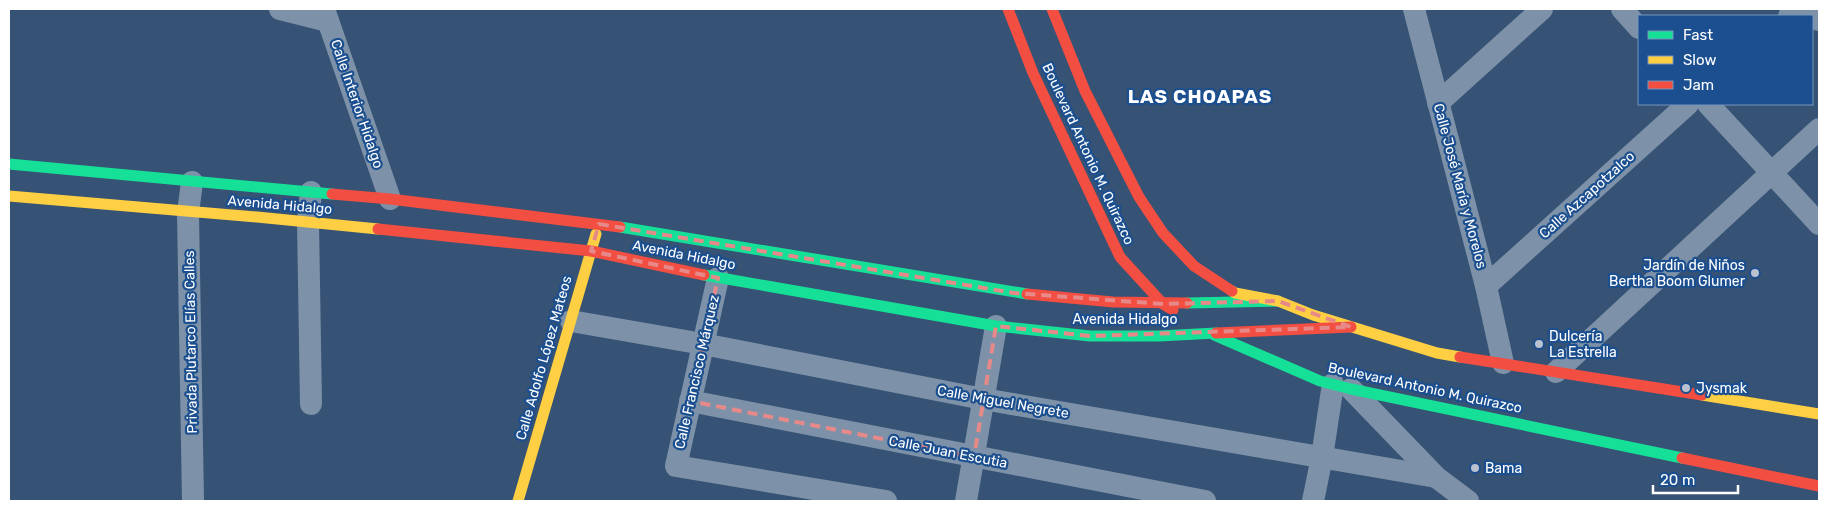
<svg xmlns="http://www.w3.org/2000/svg" width="1828" height="510" font-family="Rubik,sans-serif">
  <style>
    .lines { fill: none; stroke-linecap: round; stroke-linejoin: round }
    .street { stroke: #7d92a8; stroke-width: 22 }
    .fast { stroke: #16e098; stroke-width: 11 }
    .slow { stroke: #ffcf43; stroke-width: 11 }
    .jam { stroke: #f24e42; stroke-width: 11 }
    .marked { fill: none; stroke: #e88989; stroke-width: 4; stroke-dasharray: 10 6; stroke-linejoin: round }
    .poi-dot { fill: #b9c2ce; stroke: #1b4f8f; stroke-width: 2 }
    .labels { text-anchor: middle; dominant-baseline: central; stroke-width: 4.5; stroke-linejoin: round; paint-order: stroke }
    .street-label { font-size: 14px; fill: #fff; stroke: #1b4f8f }
    .poi-label { font-size: 14px; fill: #fff; stroke: #1b4f8f; text-anchor: start }
    .district-label { font-size: 19px; font-weight: bold; letter-spacing: 1px; fill: #fff; stroke: #1b4f8f }
  </style>
  <rect width="100%" height="100%" fill="#365274"/>
  <g class="lines">
    <g class="street">
      <polyline points="280,9 328,21"/>
      <polyline points="324,9 390,199"/>
      <polyline points="1414,9 1486,286 1503,363"/>
      <polyline points="1622,9 1639,28"/>
      <polyline points="1809,9 1819,20"/>
      <polyline points="1789,16 1797,9"/>
      <polyline points="1438,103 1542,9"/>
      <polyline points="1708,104 1819,224"/>
      <polyline points="192,182 188,213 193,501"/>
      <polyline points="311,192 308,222 311,404"/>
      <polyline points="718,278 676,466 886,501"/>
      <polyline points="1486,286 1688,104"/>
      <polyline points="571,321 703,344 983,399 1436,477"/>
      <polyline points="1556,372 1819,129"/>
      <polyline points="1351,389 1436,477 1468,501"/>
      <polyline points="690,401 1205,501"/>
      <polyline points="966,501 996,326"/>
      <polyline points="1313,501 1322,457 1333,384"/>
    </g>
    <g class="fast">
      <polyline points="9,164 332,194"/>
      <polyline points="620,227 1027,294"/>
      <polyline points="704,275 996,326 1090,336 1159,336 1216,333"/>
      <polyline points="1187,303 1278,301"/>
      <polyline points="1214,335 1320,381 1351,389 1682,458"/>
    </g>
    <g class="slow">
      <polyline points="9,196 257,217 378,229"/>
      <polyline points="1232,291 1235,293 1278,301 1313,315 1437,353 1460,357"/>
      <polyline points="1702,395 1819,414"/>
      <polyline points="518,501 596,234"/>
    </g>
    <g class="jam">
      <polyline points="1008,9 1033,73 1120,257 1163,304 1173,310"/>
      <polyline points="1052,9 1085,91 1139,197 1163,233 1194,266 1232,291"/>
      <polyline points="332,194 390,199 620,227"/>
      <polyline points="378,229 591,251 704,275"/>
      <polyline points="1027,294 1113,302 1187,303"/>
      <polyline points="1216,333 1351,327"/>
      <polyline points="1460,357 1702,395"/>
      <polyline points="1682,458 1819,486"/>
    </g>
  </g>
  <path class="marked" d="M599 224 1014 293 1163 304 1278 301 1351 327 1090 336 996 326 974 457 690 401 718 278 591 251Z"/>
  <g class="poi-dot">
    <circle cx="1755" cy="273" r="5"/>
    <circle cx="1539" cy="344" r="5"/>
    <circle cx="1686" cy="388" r="5"/>
    <circle cx="1475" cy="468" r="5"/>
  </g>
  <g class="labels">
    <g class="street-label">
      <text transform="translate(357 104) rotate(71)">Calle Interior Hidalgo</text>
      <text transform="translate(1088 154) rotate(65)">Boulevard Antonio M. Quirazco</text>
      <text transform="translate(1460 186) rotate(75)">Calle José María y Morelos</text>
      <text transform="translate(1587 195) rotate(-42)">Calle Azcapotzalco</text>
      <text transform="translate(280 205) rotate(5)">Avenida Hidalgo</text>
      <text transform="translate(684 255) rotate(11)">Avenida Hidalgo</text>
      <text x="1125" y="319">Avenida Hidalgo</text>
      <text transform="translate(191 342) rotate(-91)">Privada Plutarco Elías Calles</text>
      <text transform="translate(544 358) rotate(-74)">Calle Adolfo López Mateos</text>
      <text transform="translate(697 372) rotate(-77)">Calle Francisco Márquez</text>
      <text transform="translate(1425 388) rotate(12)">Boulevard Antonio M. Quirazco</text>
      <text transform="translate(1003 402) rotate(10)">Calle Miguel Negrete</text>
      <text transform="translate(948 452) rotate(11)">Calle Juan Escutia</text>
    </g>
    <g class="poi-label">
      <text x="1745" y="265" text-anchor="end">Jardín de Niños<tspan x="1745" dy="16">Bertha Boom Glumer</tspan></text>
      <text x="1549" y="336">Dulcería<tspan x="1549" dy="16">La Estrella</tspan></text>
      <text x="1696" y="388">Jysmak</text>
      <text x="1485" y="468">Bama</text>
    </g>
    <g class="district-label">
      <text x="1200" y="96">LAS CHOAPAS</text>
    </g>
  </g>
  <rect width="1828" height="510" fill="none" stroke="#ffffff" stroke-width="20"/>
  <rect x="1638" y="15" width="175" height="90" fill="#1b4f8f" stroke="#7695bc"/>
  <rect x="1648" y="31" width="25" height="8" fill="#16e098" stroke="#7695bc"/>
  <text x="1683" y="40" font-size="15" fill="#ffffff">Fast</text>
  <rect x="1648" y="56" width="25" height="8" fill="#ffcf43" stroke="#7695bc"/>
  <text x="1683" y="65" font-size="15" fill="#ffffff">Slow</text>
  <rect x="1648" y="81" width="25" height="8" fill="#f24e42" stroke="#7695bc"/>
  <text x="1683" y="90" font-size="15" fill="#ffffff">Jam</text>
  <path d="M1653 485v8h85v-8" fill="none" stroke="#ffffff" stroke-width="2.5"/>
  <text x="1660" y="485" font-size="15" fill="#ffffff" stroke="#1b4f8f" stroke-width="4" paint-order="stroke">20 m</text>
</svg>
